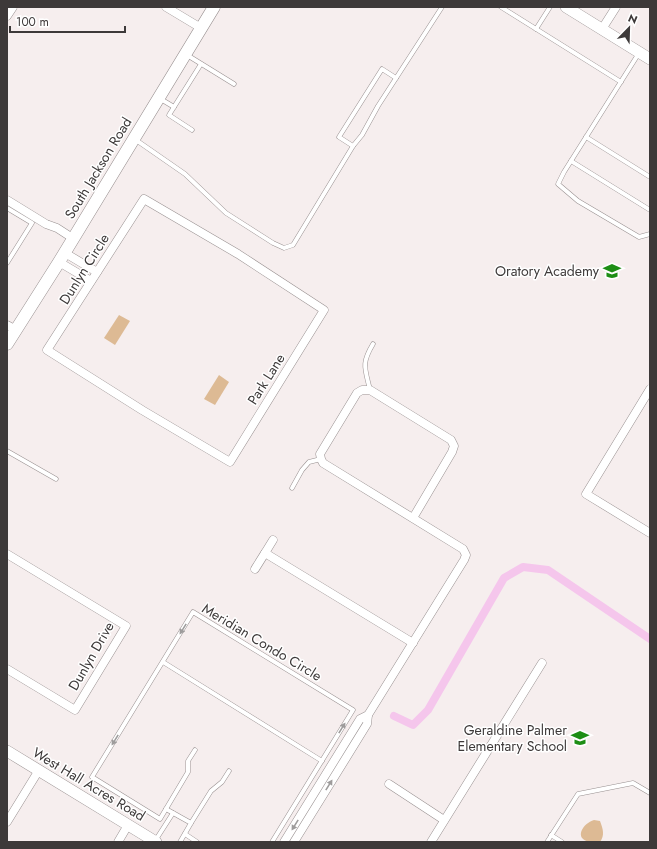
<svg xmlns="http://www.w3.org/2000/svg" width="657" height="849" font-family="Jost,sans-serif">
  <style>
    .green { fill: #ddba94 }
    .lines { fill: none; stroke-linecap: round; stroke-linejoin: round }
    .canal { stroke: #f5c6ec; stroke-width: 8 }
    .service-casing { stroke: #999191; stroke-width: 5 }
    .minor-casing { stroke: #999191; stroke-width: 9 }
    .tertiary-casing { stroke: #999191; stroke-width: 12 }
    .secondary-casing { stroke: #999191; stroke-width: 13 }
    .service { stroke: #fff; stroke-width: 4 }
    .minor { stroke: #fff; stroke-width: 8 }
    .tertiary { stroke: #fff; stroke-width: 11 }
    .secondary { stroke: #fff; stroke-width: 12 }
    .oneway { fill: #9e9c9c }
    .labels { text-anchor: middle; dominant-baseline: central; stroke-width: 3; stroke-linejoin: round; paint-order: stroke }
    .street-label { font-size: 14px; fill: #3d3939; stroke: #fff }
    .poi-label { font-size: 14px; fill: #3d3939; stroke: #fff; text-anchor: end }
  </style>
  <rect width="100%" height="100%" fill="#f6eeee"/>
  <g class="green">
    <polygon points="119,315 130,321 115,345 104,338"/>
    <polygon points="219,375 229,382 215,405 204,399"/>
    <path d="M594 820 600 821C603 829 605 835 600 842 597 842 593 843 590 842 573 839 583 823 594 820Z"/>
  </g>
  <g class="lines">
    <polyline class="canal" points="394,716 413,725 428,710 504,578 523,567 548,570 650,639"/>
    <g class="service-casing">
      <g id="service">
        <polyline points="501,7 621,82"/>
        <polyline points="536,29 550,7"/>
        <polyline points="639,53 564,172 558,184 578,201 639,237 650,234"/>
        <polyline points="187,55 234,84"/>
        <polyline points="159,98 174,107"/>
        <polyline points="192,130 169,115 201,64"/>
        <polyline points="586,137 650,177"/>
        <polyline points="136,140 185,174 226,213 273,243 284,248 293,245 353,146 362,135 378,106 442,7"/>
        <polyline points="353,146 339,137 382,69 396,78"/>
        <polyline points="571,161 650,210"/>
        <polyline points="7,208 32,223 7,263"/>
        <path d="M370 390C365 368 361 364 373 344"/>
        <polyline points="7,451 56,479"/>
        <polyline points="292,488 302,470 309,462 321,459"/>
        <polyline points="163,662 322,761"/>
        <polyline points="195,750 188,761 188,772 160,819 92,777 193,612 353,710 272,842"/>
        <polyline points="166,809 191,823 180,842"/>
        <polyline points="191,823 211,791 222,782 229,771"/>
        <polyline points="185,834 197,842"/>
        <polyline points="551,835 562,842"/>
        <polyline points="155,841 173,813"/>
        <polyline points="547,842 578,794 633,783 650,793"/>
      </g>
    </g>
    <g class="minor-casing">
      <g id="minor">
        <polyline points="166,7 201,28"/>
        <polyline points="7,16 13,7"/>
        <polyline points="602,29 616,7"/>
        <polygon points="144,199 238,254 324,310 230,462 142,410 47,350"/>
        <polyline points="7,200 46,224 57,228 74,239"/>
        <polyline points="65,253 97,272"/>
        <polyline points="59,262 91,281"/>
        <polyline points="7,325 16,330"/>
        <polyline points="650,389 586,494 650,533"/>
        <polyline points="265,553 273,540"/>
        <polyline points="7,554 126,626 75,710 7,669"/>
        <polyline points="255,569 265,553 413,643"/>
        <polyline points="368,715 464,560 466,555 463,549 323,463 321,459 320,454 357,393 362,390 370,390 451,440 454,446 452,452 413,518"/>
        <polyline points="389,784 444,820"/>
        <polyline points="7,822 39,770"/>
        <polyline points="118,842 128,825"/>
        <polyline points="284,842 360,719 368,715 367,724 294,842"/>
        <polyline points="431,842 542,663"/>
      </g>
    </g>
    <g class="tertiary-casing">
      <g id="tertiary">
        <polyline points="566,7 650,59"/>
        <polyline points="7,751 156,842"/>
      </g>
    </g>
    <g class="secondary-casing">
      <polyline id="secondary" points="7,344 59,262 214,7"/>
    </g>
    <use href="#service" class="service"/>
    <use href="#minor" class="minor"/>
    <use href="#tertiary" class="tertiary"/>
    <use href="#secondary" class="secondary"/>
  </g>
  <defs><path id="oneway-solid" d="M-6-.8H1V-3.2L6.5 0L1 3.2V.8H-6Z"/></defs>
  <g class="oneway">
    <use href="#oneway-solid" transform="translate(183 629) rotate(122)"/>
    <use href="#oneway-solid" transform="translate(342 728) rotate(-58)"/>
    <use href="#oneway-solid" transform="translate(115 740) rotate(122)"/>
    <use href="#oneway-solid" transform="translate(329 785) rotate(-58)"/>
    <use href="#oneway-solid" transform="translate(295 825) rotate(122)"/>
  </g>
  <defs>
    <g id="school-bare" transform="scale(1.38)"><path d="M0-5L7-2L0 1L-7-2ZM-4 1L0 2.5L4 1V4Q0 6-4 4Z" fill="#1d8e15" stroke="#fff" stroke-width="2.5" paint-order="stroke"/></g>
  </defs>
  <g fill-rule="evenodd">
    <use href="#school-bare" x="612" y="271"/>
    <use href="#school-bare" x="580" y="738"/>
  </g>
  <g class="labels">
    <g class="street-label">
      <text transform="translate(98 168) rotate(-59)">South Jackson Road</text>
      <text transform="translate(84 269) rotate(-58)">Dunlyn Circle</text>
      <text transform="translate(266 379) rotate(-58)">Park Lane</text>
      <text transform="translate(262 642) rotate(31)">Meridian Condo Circle</text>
      <text transform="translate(91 656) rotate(-60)">Dunlyn Drive</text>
      <text transform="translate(89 784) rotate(31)">West Hall Acres Road</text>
    </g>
    <g class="poi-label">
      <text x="599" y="271">Oratory Academy</text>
      <text x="567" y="730">Geraldine Palmer<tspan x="567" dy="16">Elementary School</tspan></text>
    </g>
  </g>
  <rect width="657" height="849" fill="none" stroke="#3d3939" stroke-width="16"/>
  <g transform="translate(629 28) rotate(23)" stroke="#ffffff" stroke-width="3" paint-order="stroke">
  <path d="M0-3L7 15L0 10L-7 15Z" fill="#3d3939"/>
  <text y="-6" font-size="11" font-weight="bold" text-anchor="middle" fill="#3d3939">N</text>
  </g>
  <path d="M10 26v6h115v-6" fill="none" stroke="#3d3939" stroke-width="2"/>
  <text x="16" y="26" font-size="12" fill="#3d3939" stroke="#ffffff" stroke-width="3" paint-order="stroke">100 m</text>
</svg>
